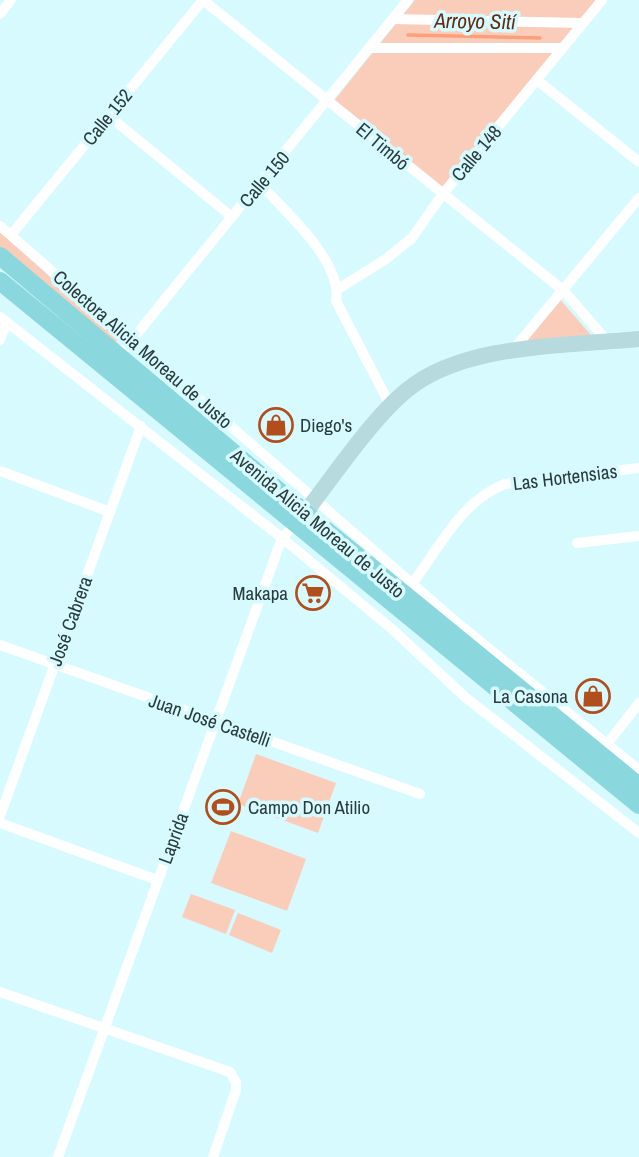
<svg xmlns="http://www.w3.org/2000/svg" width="639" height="1157" font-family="'Archivo Narrow',sans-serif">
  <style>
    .green { fill: #facdbb }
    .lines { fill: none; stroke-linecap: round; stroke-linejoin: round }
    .stream { stroke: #faa17c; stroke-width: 3.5 }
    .minor { stroke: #fff; stroke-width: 10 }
    .secondary { stroke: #b6dadd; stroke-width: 16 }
    .primary { stroke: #8bd7de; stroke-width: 18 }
    .labels { text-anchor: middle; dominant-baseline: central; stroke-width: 7; stroke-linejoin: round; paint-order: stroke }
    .street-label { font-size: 19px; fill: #2a3b3d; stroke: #d7fafe }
    .poi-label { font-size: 19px; fill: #2a3b3d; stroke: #d7fafe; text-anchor: start }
    .water-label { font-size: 21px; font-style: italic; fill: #622a11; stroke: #d7fafe }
  </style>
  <rect width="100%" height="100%" fill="#d7fafe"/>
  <g class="green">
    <polygon points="415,0 597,0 442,191 333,102"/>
    <polygon points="0,232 119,339 115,342 0,247"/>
    <polygon points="558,297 597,342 517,349"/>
    <polygon points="256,754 336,783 318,833 238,804"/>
    <polygon points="231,831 306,859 287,911 211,883"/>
    <polygon points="191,894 235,910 226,934 182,917"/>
    <polygon points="238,913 281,930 272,953 229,935"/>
  </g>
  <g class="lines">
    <polyline class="stream" points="408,35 540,38"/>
    <g class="minor">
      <polyline points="203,0 564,291 608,342"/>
      <polyline points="0,14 11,0"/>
      <polyline points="393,19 583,23"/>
      <polyline points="370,48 563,48"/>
      <polyline points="537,80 639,162"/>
      <polyline points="109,116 232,217"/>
      <path d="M260 184C285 211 343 262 336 301L390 405"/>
      <polyline points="0,226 461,626 639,770"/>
      <polyline points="11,235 203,0"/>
      <polyline points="338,289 386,259 412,238 442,195 602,0"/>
      <polyline points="0,317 282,538 392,629 465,697 639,833"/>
      <polyline points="0,340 7,322"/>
      <polyline points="513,350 639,198"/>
      <polyline points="118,357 408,0"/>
      <polyline points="0,471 110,512"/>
      <polyline points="577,543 639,536"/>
      <path d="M412 584C439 548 462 500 505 484L639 468"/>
      <polyline points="0,645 420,794"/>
      <polyline points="607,744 639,703"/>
      <polyline points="0,816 141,426"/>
      <polyline points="0,823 157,880"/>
      <polyline points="0,992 230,1072 236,1082 236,1090 213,1157"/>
      <polyline points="58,1157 282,538 296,524"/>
    </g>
    <path class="secondary" d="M298 522C329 483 370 420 407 390 464 343 568 346 639 339"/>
    <g class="primary">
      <polyline points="0,256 305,513 639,786"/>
      <polyline points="0,281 639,805"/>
    </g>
  </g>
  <defs>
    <g id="shop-ring" transform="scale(1.75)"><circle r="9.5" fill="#d7fafe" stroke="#b24d1c" stroke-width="1.5"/><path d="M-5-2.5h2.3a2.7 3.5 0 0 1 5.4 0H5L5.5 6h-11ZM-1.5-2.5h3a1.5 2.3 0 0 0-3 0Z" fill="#b24d1c"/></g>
    <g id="supermarket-ring" transform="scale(1.75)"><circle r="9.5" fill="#d7fafe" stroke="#b24d1c" stroke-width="1.5"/><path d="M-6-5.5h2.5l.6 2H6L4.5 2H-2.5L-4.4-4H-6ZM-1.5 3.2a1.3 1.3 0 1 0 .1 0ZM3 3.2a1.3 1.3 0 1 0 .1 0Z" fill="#b24d1c"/></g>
    <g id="stadium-ring" transform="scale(1.75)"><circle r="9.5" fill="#d7fafe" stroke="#b24d1c" stroke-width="1.5"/><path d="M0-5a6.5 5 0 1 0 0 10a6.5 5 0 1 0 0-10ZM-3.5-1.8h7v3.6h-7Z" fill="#b24d1c"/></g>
  </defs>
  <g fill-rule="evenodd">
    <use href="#shop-ring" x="276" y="425"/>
    <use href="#supermarket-ring" x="313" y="593"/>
    <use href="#shop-ring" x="593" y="696"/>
    <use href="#stadium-ring" x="223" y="807"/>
  </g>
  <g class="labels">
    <g class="street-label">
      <text transform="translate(107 117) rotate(-51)">Calle 152</text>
      <text transform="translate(383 146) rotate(40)">El Timbó</text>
      <text transform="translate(476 153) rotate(-50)">Calle 148</text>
      <text transform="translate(264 179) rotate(-50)">Calle 150</text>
      <text transform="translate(143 349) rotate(41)">Colectora Alicia Moreau de Justo</text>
      <text transform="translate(565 477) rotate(-7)">Las Hortensias</text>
      <text transform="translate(318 523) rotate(40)">Avenida Alicia Moreau de Justo</text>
      <text transform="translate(70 621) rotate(-70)">José Cabrera</text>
      <text transform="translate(210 720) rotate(19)">Juan José Castelli</text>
      <text transform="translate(173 838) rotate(-70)">Laprida</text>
    </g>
    <g class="poi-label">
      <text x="300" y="425">Diego's</text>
      <text x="288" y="593" text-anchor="end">Makapa</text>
      <text x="568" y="696" text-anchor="end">La Casona</text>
      <text x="248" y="807">Campo Don Atilio</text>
    </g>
    <g class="water-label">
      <text transform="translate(475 21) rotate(1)">Arroyo Sití</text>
    </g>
  </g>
</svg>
